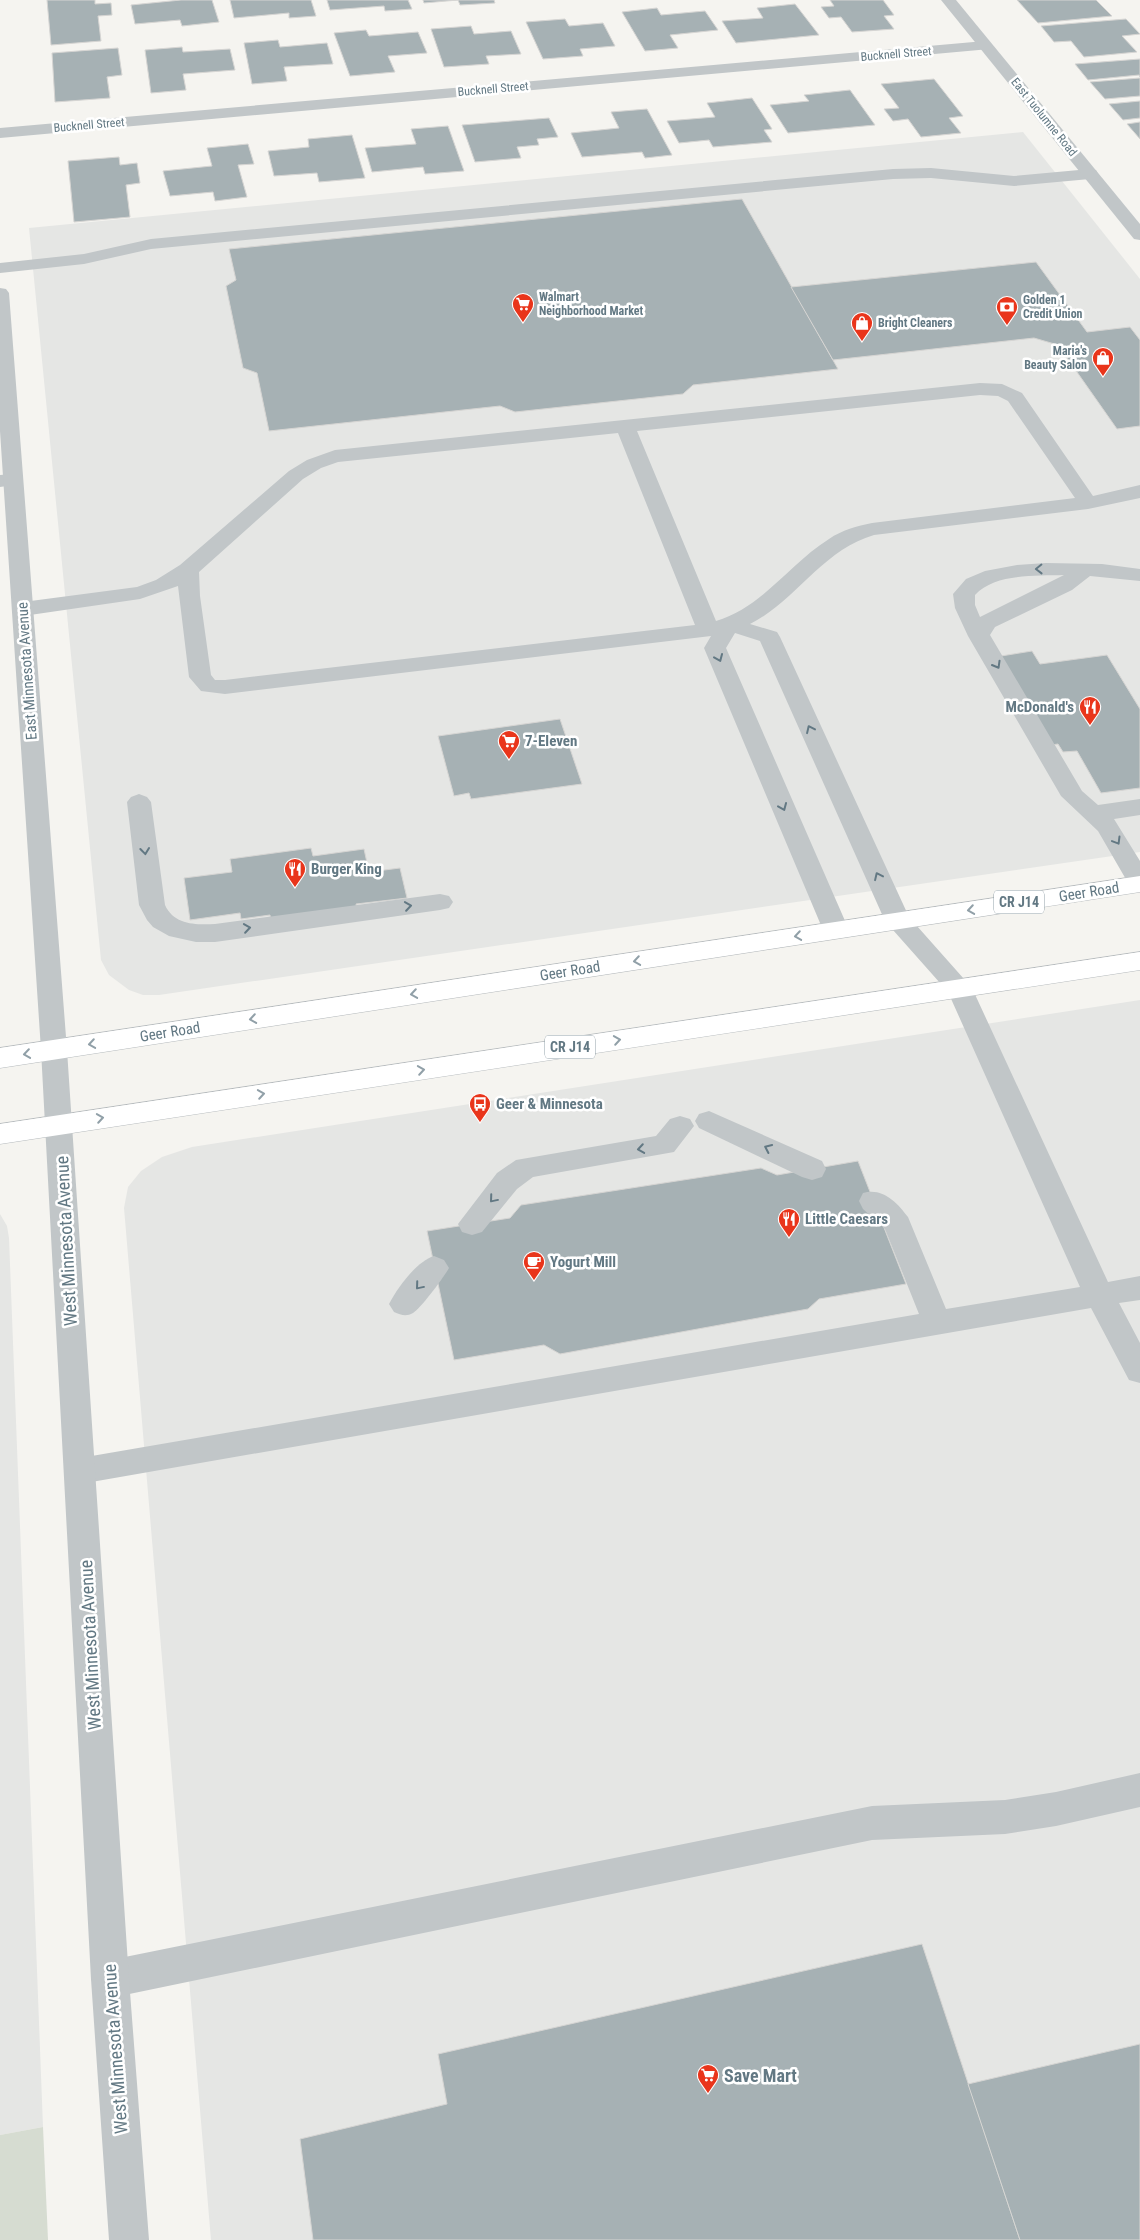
<svg xmlns="http://www.w3.org/2000/svg" width="1140" height="2240" font-family="'Roboto Condensed',sans-serif">
  <style>
    .built { fill: #e5e6e4 }
    .green { fill: #d6dcd1 }
    .building { fill: #a6b1b4; stroke: #d6d5d3 }
    .lines { fill: none; stroke-linecap: round; stroke-linejoin: round }
    .primary-casing { stroke: #b4b9bc; stroke-width: 1 }
    .service { fill: #c1c6c8; fill-rule: evenodd }
    .minor { fill: #c1c6c8; fill-rule: evenodd }
    .tertiary { fill: #c1c6c8; fill-rule: evenodd }
    .primary { fill: #fff; fill-rule: evenodd }
    .oneway { stroke: #627883 }
    .oneway2 { stroke: #91a0a8 }
    .labels { text-anchor: middle; dominant-baseline: central; stroke-width: 5; stroke-linejoin: round; paint-order: stroke }
    .far-street-label { font-size: 12px; fill: #627883; stroke: #fff }
    .far-poi-label { font-size: 12px; font-weight: bold; fill: #627883; stroke: #fff; text-anchor: start }
    .shield { fill: #fff; stroke: #91a0a8; stroke-width: 1 }
    .shield-label { font-size: 14px; font-weight: bold; fill: #627883 }
    .street-label { font-size: 15px; fill: #627883; stroke: #fff }
    .poi-label { font-size: 15px; font-weight: bold; fill: #627883; stroke: #fff; text-anchor: start }
    .near-street-label { font-size: 18px; fill: #627883; stroke: #fff }
    .near-poi-label { font-size: 18px; font-weight: bold; fill: #627883; stroke: #fff; text-anchor: start }
  </style>
  <rect width="100%" height="100%" fill="#f5f4f0"/>
  <g class="built">
    <polygon points="1023,132 1140,279 1140,852 159,995 143,995 129,990 109,975 101,960 29,228"/>
    <polygon points="1140,1000 1140,2240 211,2240 124,1208 128,1187 141,1171 162,1157 192,1147"/>
    <polygon points="0,1214 7,1226 9,1238 43,2127 0,2135"/>
  </g>
  <polygon class="green" points="43,2127 48,2240 0,2240 0,2135"/>
  <g class="building">
    <polygon points="47,0 95,0 95,4 111,3 112,15 98,16 101,41 51,45"/>
    <polygon points="212,0 219,22 182,26 180,20 135,24 131,5 181,0"/>
    <polygon points="230,0 311,0 316,16 289,18 289,13 234,18"/>
    <polygon points="327,0 408,0 412,9 385,11 384,6 330,10"/>
    <polygon points="423,0 494,0 495,3 460,5 458,0 424,3"/>
    <polygon points="830,0 883,0 894,15 884,16 894,29 852,32 841,17 829,18 821,7 834,6"/>
    <polygon points="1017,0 1096,0 1112,16 1038,23"/>
    <polygon points="795,4 819,35 736,43 722,21 763,18 757,8"/>
    <polygon points="657,8 661,15 705,11 718,30 670,35 678,48 645,51 622,12"/>
    <polygon points="565,19 569,26 603,23 615,46 580,49 583,56 543,59 526,22"/>
    <polygon points="1126,19 1140,34 1122,36 1137,52 1084,57 1071,41 1054,42 1041,26"/>
    <polygon points="471,26 474,34 511,31 521,54 486,56 489,64 444,67 431,29"/>
    <polygon points="366,30 369,36 418,32 427,53 388,56 395,72 350,76 334,33"/>
    <polygon points="278,40 280,47 327,43 333,64 284,67 287,81 252,84 244,43"/>
    <polygon points="182,47 183,52 230,49 235,70 183,74 186,90 151,93 145,50"/>
    <polygon points="118,48 122,75 107,77 110,98 55,102 52,53"/>
    <polygon points="1140,59 1140,77 1139,75 1088,80 1075,64"/>
    <polygon points="1140,78 1140,96 1105,99 1090,82"/>
    <polygon points="934,79 963,116 949,118 961,133 921,137 908,119 893,121 884,109 899,108 881,84"/>
    <polygon points="850,90 875,125 788,133 770,105 809,101 804,95"/>
    <polygon points="752,98 772,129 764,130 772,142 713,147 709,140 679,143 667,121 715,117 707,103"/>
    <polygon points="1140,101 1140,118 1123,120 1109,104"/>
    <polygon points="647,109 672,155 645,158 642,152 582,157 571,133 619,128 611,112"/>
    <polygon points="549,118 558,137 537,139 539,145 517,147 521,158 475,162 462,125"/>
    <polygon points="1140,122 1140,139 1127,124"/>
    <polygon points="448,126 464,171 425,174 423,167 372,172 365,148 416,144 411,129"/>
    <polygon points="352,135 365,178 319,182 317,173 274,176 268,151 309,147 308,139"/>
    <polygon points="248,144 254,164 238,165 247,197 215,201 213,192 170,196 163,171 212,166 207,148"/>
    <polygon points="119,157 120,165 137,163 140,183 126,185 130,217 74,222 68,161"/>
    <polygon points="742,199 838,369 693,385 683,394 515,412 500,406 269,431 257,373 243,368 226,286 236,280 229,249"/>
    <polygon points="1036,262 1087,332 1130,327 1140,340 1140,426 1117,429 1058,345 1034,338 833,360 791,287"/>
    <polygon points="1032,651 1040,664 1107,655 1140,709 1140,788 1101,793 1077,751 1063,752 1058,744 1051,745 1001,656"/>
    <polygon points="560,719 582,784 471,799 469,793 454,796 438,736"/>
    <polygon points="311,848 313,856 364,849 369,872 400,868 407,898 356,904 357,909 271,921 270,915 241,919 240,913 190,920 184,878 232,872 230,859"/>
    <polygon points="858,1161 906,1284 819,1299 808,1309 560,1354 544,1345 454,1360 427,1231 510,1218 521,1205 761,1168 777,1175"/>
    <polygon points="922,1944 1020,2240 313,2240 300,2139 447,2104 438,2054"/>
    <polygon points="1140,2044 1140,2240 1020,2240 968,2084"/>
  </g>
  <g class="lines">
    <g class="primary-casing">
      <g id="primary">
        <polygon points="1140,876 1140,892 0,1068 0,1048"/>
        <polygon points="1140,952 1140,970 0,1144 0,1124"/>
      </g>
    </g>
    <g class="service">
      <polygon points="931,168 1014,176 1090,169 1096,170 1098,174 1096,178 1090,179 1014,186 931,178 893,179 151,249 84,264 0,273 0,263 84,254 151,239 893,169"/>
      <path d="M980 383 1002 384 1022 393 1093 496 1140 485V498L1088 509 874 535C822 550 796 601 750 624L777 632 780 637 909 917 972 988 1108 1282 1140 1276V1300L1119 1303 1140 1343V1383L1129 1380 1091 1308 80 1484 69 1480 64 1471 69 1462 80 1458 919 1314 885 1229 863 1209 859 1201 863 1193C882 1187 897 1202 908 1217L946 1309 1080 1287 948 992 885 921 760 641 735 633 726 648 849 930 845 936 836 939 827 936 823 930 704 648 711 636 225 694 201 691 189 677 178 586 140 599 23 616 15 614 12 609 15 604 23 602 137 587 156 580 180 565 289 471 307 460 335 450ZM980 395 998 396 1008 401 1075 498 872 523C857 526 842 530 829 539 789 564 763 607 716 621L637 431ZM618 433 695 625 225 680H215L211 675 200 596 199 572 303 479 321 468 338 462Z"/>
      <polygon points="13,474 20,476 23,480 20,484 0,487 0,475"/>
      <path d="M1046 563 1102 564 1140 569V581L1090 576 1072 590 995 627 990 635 1082 791 1098 805 1140 799V815L1114 819 1140 861V890L1131 888 1098 831 1061 796 968 636 955 608 953 594 966 579 985 571 1017 565ZM1064 575 980 617 975 605V595C995 573 1036 576 1064 575Z"/>
      <path d="M139 794 147 797 151 802 165 905C174 925 196 925 215 924L440 894 449 896 453 902 449 908 440 910 215 942H196L169 936 153 927 147 920 139 905 127 802 131 797Z"/>
      <polygon points="709,1111 822,1161 826,1169 822,1177 812,1180 802,1177 699,1128 695,1121 699,1114"/>
      <polygon points="680,1116 690,1119 694,1126 674,1152 533,1177 517,1189 482,1232 472,1235 462,1232 458,1224 497,1173 516,1160 656,1136 670,1119"/>
      <path d="M434 1256 444 1260 449 1268C444 1277 421 1308 413 1313 406 1317 401 1315 394 1312L389 1304C398 1287 416 1262 434 1256Z"/>
      <polygon points="1140,1773 1140,1807 1056,1826 1005,1834 872,1840 110,1998 97,1992 91,1979 97,1966 110,1960 872,1806 1005,1800 1056,1792"/>
    </g>
    <g class="minor">
      <polygon points="985,41 990,43 993,46 990,49 0,138 0,128"/>
      <polygon points="0,288 6,289 9,293 67,1050 129,1979 149,2240 109,2240 91,1979 41,1050 0,431"/>
    </g>
    <polygon class="tertiary" points="941,0 956,0 1140,224 1140,240 1134,239"/>
    <use href="#primary" class="primary"/>
  </g>
  <defs><path id="oneway-chevron" d="M-2-3.5L2.5 0L-2 3.5" fill="none" stroke-width="1.6" stroke-linecap="round" stroke-linejoin="round" transform="scale(1.25)"/></defs>
  <g class="oneway">
    <use href="#oneway-chevron" transform="translate(1039 569) rotate(179)"/>
    <use href="#oneway-chevron" transform="translate(719 658) rotate(67)"/>
    <use href="#oneway-chevron" transform="translate(997 665) rotate(60)"/>
    <use href="#oneway-chevron" transform="translate(810 729) rotate(-115)"/>
    <use href="#oneway-chevron" transform="translate(783 807) rotate(67)"/>
    <use href="#oneway-chevron" transform="translate(1117 841) rotate(59)"/>
    <use href="#oneway-chevron" transform="translate(145 851) rotate(83)"/>
    <use href="#oneway-chevron" transform="translate(878 876) rotate(-115)"/>
    <use href="#oneway-chevron" transform="translate(408 906) rotate(-8)"/>
    <use href="#oneway-chevron" transform="translate(247 928) rotate(-8)"/>
    <use href="#oneway-chevron" transform="translate(768 1148) rotate(-155)"/>
    <use href="#oneway-chevron" transform="translate(641 1149) rotate(171)"/>
    <use href="#oneway-chevron" transform="translate(493 1199) rotate(130)"/>
    <use href="#oneway-chevron" transform="translate(419 1286) rotate(130)"/>
  </g>
  <g class="oneway2">
    <use href="#oneway-chevron" transform="translate(971 910) rotate(171)"/>
    <use href="#oneway-chevron" transform="translate(798 936) rotate(171)"/>
    <use href="#oneway-chevron" transform="translate(637 961) rotate(171)"/>
    <use href="#oneway-chevron" transform="translate(414 994) rotate(171)"/>
    <use href="#oneway-chevron" transform="translate(253 1019) rotate(171)"/>
    <use href="#oneway-chevron" transform="translate(617 1040) rotate(-9)"/>
    <use href="#oneway-chevron" transform="translate(92 1044) rotate(171)"/>
    <use href="#oneway-chevron" transform="translate(27 1054) rotate(172)"/>
    <use href="#oneway-chevron" transform="translate(421 1070) rotate(-9)"/>
    <use href="#oneway-chevron" transform="translate(261 1094) rotate(-9)"/>
    <use href="#oneway-chevron" transform="translate(100 1118) rotate(-9)"/>
  </g>
  <defs>
    <g id="supermarket-pin" transform="scale(1.125)"><path d="M0 17L-7.5 6A9.5 9.5 0 1 1 7.5 6Z" fill="#e9351b" stroke="#fff"/><path d="M-6-5.5h2.5l.6 2H6L4.5 2H-2.5L-4.4-4H-6ZM-1.5 3.2a1.3 1.3 0 1 0 .1 0ZM3 3.2a1.3 1.3 0 1 0 .1 0Z" fill="#fff"/></g>
    <g id="bank-pin" transform="scale(1.125)"><path d="M0 17L-7.5 6A9.5 9.5 0 1 1 7.5 6Z" fill="#e9351b" stroke="#fff"/><path d="M-6-4H6V4H-6ZM0-2.3a2.3 2.3 0 1 0 0 4.6a2.3 2.3 0 1 0 0-4.6Z" fill="#fff"/></g>
    <g id="shop-pin" transform="scale(1.125)"><path d="M0 17L-7.5 6A9.5 9.5 0 1 1 7.5 6Z" fill="#e9351b" stroke="#fff"/><path d="M-5-2.5h2.3a2.7 3.5 0 0 1 5.4 0H5L5.5 6h-11ZM-1.5-2.5h3a1.5 2.3 0 0 0-3 0Z" fill="#fff"/></g>
    <g id="restaurant-pin" transform="scale(1.125)"><path d="M0 17L-7.5 6A9.5 9.5 0 1 1 7.5 6Z" fill="#e9351b" stroke="#fff"/><path d="M-5-6h1v4h1v-4h1v4h1v-4h1v5L-1.5 .5V6h-2V.5L-5-1ZM5-6V6H3V1.5H1.5Q1.5-4 5-6Z" fill="#fff"/></g>
    <g id="bus-pin" transform="scale(1.125)"><path d="M0 17L-7.5 6A9.5 9.5 0 1 1 7.5 6Z" fill="#e9351b" stroke="#fff"/><path d="M-5-6H5V4H4V6H2V4H-2V6H-4V4H-5ZM-3.5-4V0h7V-4ZM-3.5 1.2v1.5H-2V1.2ZM2 1.2v1.5H3.5V1.2Z" fill="#fff"/></g>
    <g id="cafe-pin" transform="scale(1.125)"><path d="M0 17L-7.5 6A9.5 9.5 0 1 1 7.5 6Z" fill="#e9351b" stroke="#fff"/><path d="M-5.5-4.5H6V0H3Q3 3.5 0 3.5H-2.5Q-5.5 3.5-5.5 0ZM3-3.2v2h1.7v-2ZM-6 4.5H4V6H-6Z" fill="#fff"/></g>
  </defs>
  <g fill-rule="evenodd">
    <use href="#supermarket-pin" x="523" y="304"/>
    <use href="#bank-pin" x="1007" y="307"/>
    <use href="#shop-pin" x="862" y="323"/>
    <use href="#shop-pin" x="1103" y="358"/>
    <use href="#restaurant-pin" x="1090" y="707"/>
    <use href="#supermarket-pin" x="509" y="741"/>
    <use href="#restaurant-pin" x="295" y="869"/>
    <use href="#bus-pin" x="480" y="1104"/>
    <use href="#restaurant-pin" x="789" y="1219"/>
    <use href="#cafe-pin" x="534" y="1262"/>
    <use href="#supermarket-pin" x="708" y="2075"/>
  </g>
  <g class="labels">
    <g class="far-street-label">
      <text transform="translate(896 54) rotate(-5)">Bucknell Street</text>
      <text transform="translate(493 89) rotate(-5)">Bucknell Street</text>
      <text transform="translate(1044 117) rotate(51)">East Tuolumne Road</text>
      <text transform="translate(89 125) rotate(-5)">Bucknell Street</text>
    </g>
    <g class="far-poi-label">
      <text x="539" y="297">Walmart<tspan x="539" dy="14">Neighborhood Market</tspan></text>
      <text x="1023" y="300">Golden 1<tspan x="1023" dy="14">Credit Union</tspan></text>
      <text x="878" y="323">Bright Cleaners</text>
      <text x="1087" y="351" text-anchor="end">Maria's<tspan x="1087" dy="14">Beauty Salon</tspan></text>
    </g>
    <g class="shield">
      <rect x="994" y="890.5" width="50" height="23" rx="4"/>
      <rect x="545" y="1035.5" width="50" height="23" rx="4"/>
    </g>
    <g class="shield-label">
      <text x="1019" y="902">CR J14</text>
      <text x="570" y="1047">CR J14</text>
    </g>
    <g class="street-label">
      <text transform="translate(27 671) rotate(-94)">East Minnesota Avenue</text>
      <text transform="translate(1089 892) rotate(-9)">Geer Road</text>
      <text transform="translate(570 971) rotate(-9)">Geer Road</text>
      <text transform="translate(170 1032) rotate(-9)">Geer Road</text>
    </g>
    <g class="poi-label">
      <text x="1074" y="707" text-anchor="end">McDonald's</text>
      <text x="525" y="741">7-Eleven</text>
      <text x="311" y="869">Burger King</text>
      <text x="496" y="1104">Geer &amp; Minnesota</text>
      <text x="805" y="1219">Little Caesars</text>
      <text x="550" y="1262">Yogurt Mill</text>
    </g>
    <g class="near-street-label">
      <text transform="translate(66 1241) rotate(-93)">West Minnesota Avenue</text>
      <text transform="translate(90 1645) rotate(-93)">West Minnesota Avenue</text>
      <text transform="translate(115 2049) rotate(-94)">West Minnesota Avenue</text>
    </g>
    <g class="near-poi-label">
      <text x="724" y="2075">Save Mart</text>
    </g>
  </g>
</svg>
